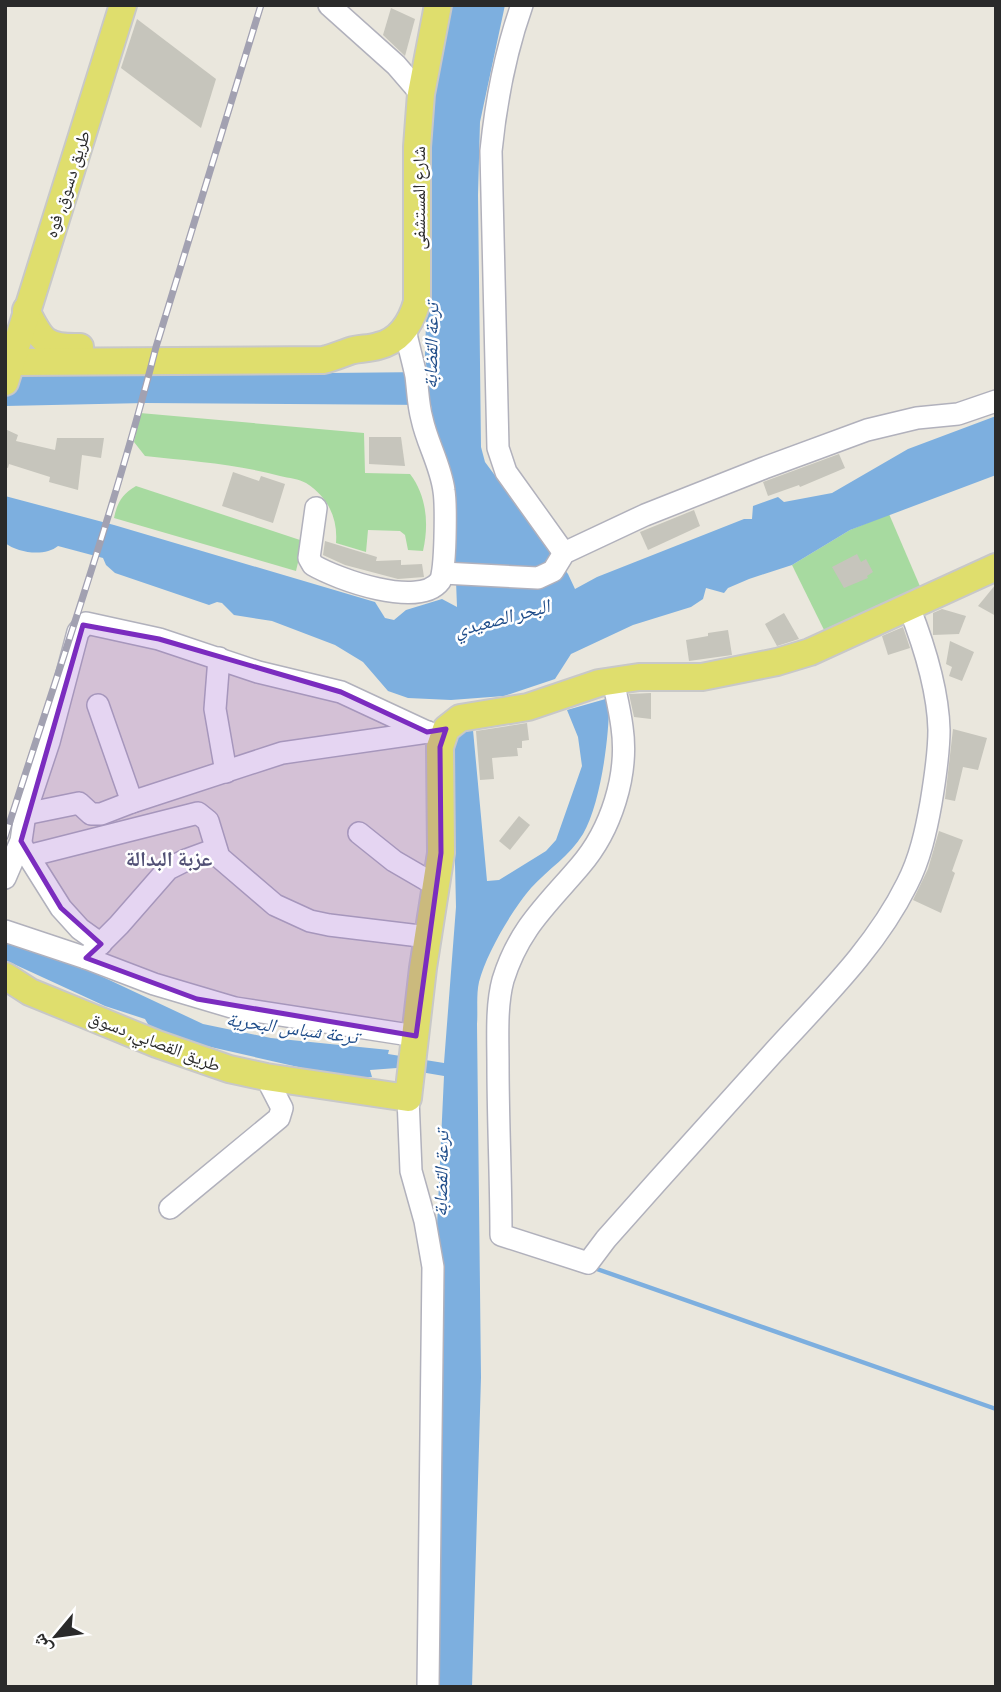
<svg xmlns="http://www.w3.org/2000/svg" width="1001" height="1692" font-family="'Roboto Condensed','Noto Naskh Arabic',sans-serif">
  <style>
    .green { fill: #a7daa0 }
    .water { fill: #7dafdf }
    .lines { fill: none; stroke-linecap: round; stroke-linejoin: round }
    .stream { stroke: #7dafdf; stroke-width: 4.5 }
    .building { fill: #c6c5bc }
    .minor-casing { stroke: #b1b1bc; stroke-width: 24 }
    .major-casing { stroke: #c8c8c8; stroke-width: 30 }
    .minor { stroke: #fff; stroke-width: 21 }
    .major { stroke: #dfde6d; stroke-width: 26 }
    .rail-casing { stroke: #a2a1b1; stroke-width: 7 }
    .rail { stroke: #fff; stroke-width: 4.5; stroke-dasharray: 13; stroke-linecap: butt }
    .marked { fill: #7b2cbf; fill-opacity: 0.2; stroke: #7b2cbf; stroke-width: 5; stroke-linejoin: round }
    .labels { text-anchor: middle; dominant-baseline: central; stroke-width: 5; stroke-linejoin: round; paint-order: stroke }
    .street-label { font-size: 18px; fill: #2a2a2a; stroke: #fff }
    .water-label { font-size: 19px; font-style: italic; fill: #1e4c89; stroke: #fff }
    .quarter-label { font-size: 21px; font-weight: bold; fill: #515075; stroke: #fff }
  </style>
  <rect width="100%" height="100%" fill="#eae7dd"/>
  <g class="green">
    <path d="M140 413 364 433 365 473 410 474C427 496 429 525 423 551L408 550 405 535 400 531 368 530 366 552 336 543C338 518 328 497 306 483 299 479 289 478 280 476 236 464 191 461 145 456L134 442Z"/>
    <path d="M136 486 303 541 296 571 114 518C117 503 122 494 136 486Z"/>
    <polygon points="889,514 922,591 826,634 792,565 850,530"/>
  </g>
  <g class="water">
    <path d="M450 5H505L480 122 478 195 481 447 485 462 568 574 575 589 597 577 744 519H752L753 506 778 497 784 502 832 493 908 449 996 416V475L850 530 792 565 749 579 728 588 724 593 706 588 703 599 691 607 633 625 571 654 555 679 504 696 451 700 408 698 388 691 363 662 335 645 272 621 234 615 222 603 217 602 209 605 115 573 106 565 103 558 58 546C45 557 18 553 5 543V496L114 525 375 602 385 618 394 620 406 610 442 599 457 607 454 529 437 448 431 405 145 403 5 406V376L427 372 425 355 433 100Z"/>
    <path d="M609 698C610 733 601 803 583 834 570 856 548 869 531 888 512 910 486 954 479 982 476 995 478 1011 477 1024L481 1377 472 1687H430L435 1269 444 1076 397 1068 370 1070 372 1077H356L307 1069 158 1035 152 1031 145 1019 105 1006 5 960V939L71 962 203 1024 271 1038 389 1050 388 1054 444 1063 456 907 452 735 473 730 487 881 499 880 546 851 556 840 582 766 578 737 567 710Z"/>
  </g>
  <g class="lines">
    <polyline class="stream" points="594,1268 996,1409"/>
  </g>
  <g class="building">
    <polygon points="391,8 415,19 405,56 383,35"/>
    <polygon points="137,19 216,79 201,128 121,68"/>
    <polygon points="5,429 18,435 16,441 55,450 57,438 104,438 101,458 82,455 78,490 49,482 50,477 9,464 8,468 5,467"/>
    <polygon points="369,437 401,437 405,466 369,464"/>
    <polygon points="839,454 845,468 800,487 799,485 768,496 763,482"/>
    <polygon points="233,472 259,481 261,476 285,484 273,523 222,506"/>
    <polygon points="694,510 700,526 648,550 640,532"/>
    <polygon points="325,541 377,557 376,561 401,560 401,565 422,564 424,577 398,579 345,565 323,555"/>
    <polygon points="857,554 861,562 866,559 873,572 867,576 868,578 844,588 832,567"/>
    <polygon points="996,584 996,616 978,606"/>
    <polygon points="942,609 966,616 959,634 933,635 933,613"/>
    <polygon points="784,613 799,639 777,646 765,624"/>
    <polygon points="903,627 910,648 888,655 882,636"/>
    <polygon points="728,630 732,655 689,661 686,640 708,636 708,633"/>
    <polygon points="950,641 974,652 962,681 949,676 952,667 946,664"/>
    <polygon points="651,693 651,719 634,717 629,694"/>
    <polygon points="527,723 529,740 522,741 522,748 517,748 518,756 492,758 494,779 480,780 476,731"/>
    <polygon points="953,729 987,738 978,770 963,767 955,801 945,799"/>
    <polygon points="519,816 530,825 510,850 499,841"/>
    <polygon points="939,831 963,840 952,871 955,873 941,913 913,900 928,869"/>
  </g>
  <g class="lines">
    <g class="minor-casing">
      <g id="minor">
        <polyline points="329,5 396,65 421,94"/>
        <path d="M522 5C505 53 496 101 491 151L498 448 506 472 564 553"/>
        <path d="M316 508 309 558 313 565C337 579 419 609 440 581 446 573 446 504 444 491 441 466 427 443 422 419 418 405 418 391 416 376 413 361 408 345 405 329"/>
        <polyline points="443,573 538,578 553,571 564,553 645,515 764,468 867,430 917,418 958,414 996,401"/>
        <polyline points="219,658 215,709 226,772"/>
        <path d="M613 680C616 695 620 711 622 727 629 775 611 830 580 866 547 905 519 928 503 980 496 1006 498 1038 498 1065 498 1122 501 1178 501 1235L588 1263 606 1239C661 1177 717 1115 772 1054 820 1001 875 949 907 884 920 859 926 831 931 803 935 779 939 754 939 730 938 688 924 645 909 607"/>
        <polyline points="98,705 132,802"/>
        <polyline points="25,814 79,803 91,814 101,814 132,802 282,753 428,732"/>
        <polyline points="359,833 394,861 437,886"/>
        <polyline points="22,846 61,908 80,929 101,944"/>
        <polyline points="28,856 198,813 208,821 219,857 275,905 310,921 329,925 428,937"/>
        <polyline points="5,878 21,841 25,814 49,742 78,632 86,623 159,639 258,672 341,692 427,732"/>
        <polyline points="5,931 86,958 154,984 235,1008 416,1036"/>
        <polyline points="86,958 119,925 168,869 186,860 216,849"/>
        <polyline points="408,1098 411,1171 425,1221 433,1267 428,1687"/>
        <polyline points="170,1208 279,1118 282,1108 266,1077"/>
      </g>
    </g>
    <g class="major-casing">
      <g id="major">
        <path d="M26 310C41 340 44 348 80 347"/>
        <path d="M11 362 323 360C333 358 341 354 350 351 359 348 369 349 378 346 400 341 411 323 417 302V147L421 94 438 5"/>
        <polyline points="5,382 123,5"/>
        <polyline points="5,976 30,992 157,1044 229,1069 266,1077 408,1098 423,968 441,853 440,747 446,729 460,718 528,707 599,683 639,677 702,677 777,662 810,652 996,567"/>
      </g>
    </g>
    <use href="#minor" class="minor"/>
    <use href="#major" class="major"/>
    <g class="rail-casing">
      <path id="rail" d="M5 837C57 674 114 512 156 347L261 5"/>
    </g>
    <use href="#rail" class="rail"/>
  </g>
  <path class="marked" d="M83 625 159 639 341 692 427 732 446 729 440 747 441 853 416 1036 197 999 86 958 101 944 61 908 21 841Z"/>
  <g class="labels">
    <g class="street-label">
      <text transform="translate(67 184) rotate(-72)">طريق دسوق, فوه</text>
      <text transform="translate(418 198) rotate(-90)">شارع المستشفى</text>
      <text transform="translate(155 1041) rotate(21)">طريق القصابي, دسوق</text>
    </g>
    <g class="water-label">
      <text transform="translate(431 346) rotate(-89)">ترعة القضابة</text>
      <text transform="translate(502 618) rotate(-15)">البحر الصعيدي</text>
      <text transform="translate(292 1028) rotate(8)">ترعة شباس البحرية</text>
      <text transform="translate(441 1174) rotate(-89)">ترعة القضابة</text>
    </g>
    <g class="quarter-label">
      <text x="169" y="859">عزبة البدالة</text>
    </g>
  </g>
  <rect width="1001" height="1692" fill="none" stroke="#2a2a2a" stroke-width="14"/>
  <g transform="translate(56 1636) rotate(241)" stroke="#ffffff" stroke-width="5" paint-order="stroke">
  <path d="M0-5L12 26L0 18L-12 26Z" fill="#2a2a2a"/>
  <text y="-10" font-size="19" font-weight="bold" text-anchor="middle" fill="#2a2a2a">ش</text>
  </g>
</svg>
